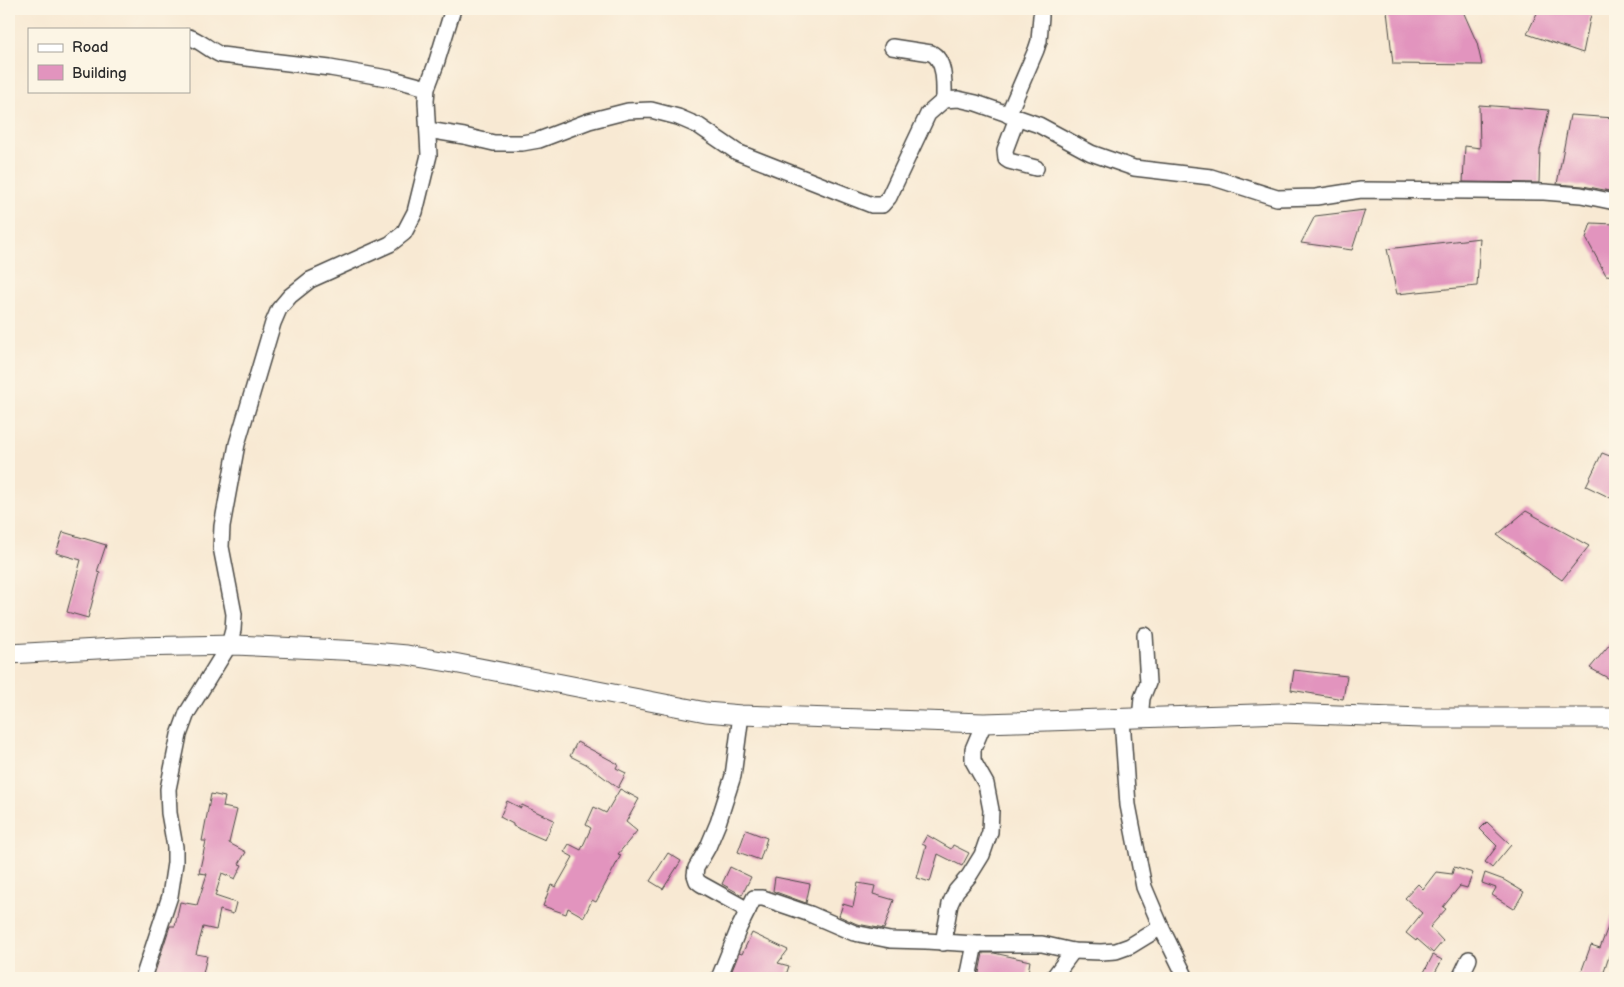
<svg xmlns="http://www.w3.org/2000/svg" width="1624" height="987" font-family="'Balsamiq Sans',sans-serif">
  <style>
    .building { fill: #e294be }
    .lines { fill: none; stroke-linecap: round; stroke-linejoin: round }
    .minor-casing { stroke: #4a4844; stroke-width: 18 }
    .tertiary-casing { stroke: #4a4844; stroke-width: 21 }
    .minor { stroke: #fff; stroke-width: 15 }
    .tertiary { stroke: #fff; stroke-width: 19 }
  </style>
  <rect width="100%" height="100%" fill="#fcf5e5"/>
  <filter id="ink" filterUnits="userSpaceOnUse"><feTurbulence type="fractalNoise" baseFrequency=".02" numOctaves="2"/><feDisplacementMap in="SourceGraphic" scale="10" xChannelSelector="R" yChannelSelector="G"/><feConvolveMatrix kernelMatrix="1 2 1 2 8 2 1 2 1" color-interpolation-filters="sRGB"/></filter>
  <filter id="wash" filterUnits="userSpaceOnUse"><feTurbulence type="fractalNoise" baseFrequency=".0096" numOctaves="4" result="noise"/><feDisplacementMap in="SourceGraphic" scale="20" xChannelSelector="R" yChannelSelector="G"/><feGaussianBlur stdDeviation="1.12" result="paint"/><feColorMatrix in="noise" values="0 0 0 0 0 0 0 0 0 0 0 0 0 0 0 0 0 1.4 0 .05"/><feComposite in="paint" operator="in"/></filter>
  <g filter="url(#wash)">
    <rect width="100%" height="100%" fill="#f8e9d3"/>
    <g id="blocks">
      <g class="building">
        <polygon points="1404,9 1462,9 1477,43 1482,65 1393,64 1387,11"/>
        <polygon points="1539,9 1592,9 1583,53 1527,34"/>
        <polygon points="1479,105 1549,110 1540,150 1539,183 1463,182 1465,146 1480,148"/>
        <polygon points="1570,115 1615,118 1615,192 1583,186 1557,184"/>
        <polygon points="1365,210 1352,250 1301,243 1315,216"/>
        <polygon points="1591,223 1615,224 1615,276 1606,275 1586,238"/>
        <polygon points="1480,238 1477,286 1397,294 1387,249"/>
        <polygon points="1602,453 1615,458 1615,500 1586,486"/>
        <polygon points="1526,511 1589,546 1562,580 1497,535"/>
        <polygon points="63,532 106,545 97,572 100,573 88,618 67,612 81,560 56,553"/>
        <polygon points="1615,638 1615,682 1590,668"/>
        <polygon points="1294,670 1347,676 1343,699 1291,690"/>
        <polygon points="577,742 618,764 616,768 626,773 618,788 586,764 570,756"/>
        <polygon points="620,789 639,799 626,822 637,831 618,854 621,855 596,902 592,900 584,917 568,908 566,914 543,906 551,885 556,887 573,857 564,852 569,844 581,850 591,828 586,825 594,807 606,813"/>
        <polygon points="211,794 225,797 223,807 237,810 229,843 246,852 239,864 242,865 235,879 222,873 215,896 236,903 233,914 220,910 216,930 203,927 196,954 207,956 202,978 153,978 170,926 175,926 180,902 197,905 207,874 199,873 206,841 202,841"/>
        <polygon points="507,801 521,808 522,805 554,820 545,840 513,826 513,824 500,817"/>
        <polygon points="1487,822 1511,845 1492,868 1485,862 1497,846 1480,829"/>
        <polygon points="746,830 767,838 760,860 738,852"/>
        <polygon points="927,835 951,849 953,845 969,853 962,866 938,854 930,882 917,878 926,846 922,844"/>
        <polygon points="668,853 681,861 663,889 650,881"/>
        <polygon points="730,867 751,877 742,895 722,884"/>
        <polygon points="1454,867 1473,873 1467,888 1460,886 1443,907 1446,909 1430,927 1443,941 1433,953 1417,939 1416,941 1406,933 1422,913 1405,898 1418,884 1423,889 1436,872 1452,874"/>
        <polygon points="1485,873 1504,880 1524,892 1514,909 1492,895 1496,888 1482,883"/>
        <polygon points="775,877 810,884 806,903 773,891"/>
        <polygon points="858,883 875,886 873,894 894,900 884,929 857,924 839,916 843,904 853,907"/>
        <polygon points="1614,911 1615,911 1615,938 1602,978 1579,978 1591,945 1600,948"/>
        <polygon points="752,933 788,950 778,963 789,966 785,978 743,978 731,973 739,953 742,954"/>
        <polygon points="983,953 994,953 1030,961 1027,978 978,978"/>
        <polygon points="1433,955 1442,960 1432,978 1421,978"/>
      </g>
    </g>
  </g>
  <g filter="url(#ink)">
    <use href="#blocks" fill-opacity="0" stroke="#4a4844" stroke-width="1"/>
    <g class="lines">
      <g class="minor-casing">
        <g id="minor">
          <path d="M189 37C201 41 209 50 221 55L330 68 393 79 427 88"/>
          <path d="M892 47 931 53C946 60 944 86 944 100"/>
          <polyline points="1008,115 1036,50 1039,41 1041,16"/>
          <polyline points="1017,118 1005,150 1006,159 1009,161 1036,168"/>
          <polyline points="428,130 464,136 494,143 522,143 539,140 589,121 628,111 651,110 678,117 699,126 737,152 872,205 882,205 889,197 928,114 944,100 958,99 976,103 1039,125 1091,153 1134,168 1211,177 1277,198 1316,197 1361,190 1471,191 1544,192 1581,195 1615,202"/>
          <polyline points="1122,719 1128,805 1144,887 1161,927 1186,978"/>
          <polyline points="1140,719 1142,698 1148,683 1145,635"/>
          <polyline points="748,910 754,898 763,898 810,914 854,933 890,940 926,941 975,944 1042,944 1073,951 1101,952 1116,951 1130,946 1161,927"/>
          <polyline points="943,943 950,904 956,891 969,876 982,855 990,832 991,810 986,784 973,761 973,749 984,723"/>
          <polyline points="143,978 170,896 175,863 175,847 169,813 168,789 179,735 187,713 229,645 233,630 234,614 221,547 222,526 237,444 273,323 279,309 290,296 310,280 390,244 404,233 415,212 429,155 426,101 427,88 436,64 453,9"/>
          <polyline points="719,978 739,928 748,910 701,884 697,881 695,875 696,868 708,847 718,823 733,776 741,715"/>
          <polyline points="968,978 975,944"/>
          <polyline points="1053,978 1073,951"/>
          <polyline points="1460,978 1469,959"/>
        </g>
      </g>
      <g class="tertiary-casing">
        <polyline id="tertiary" points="9,654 133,647 235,645 361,651 407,655 454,663 706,712 741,715 984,723 1282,713 1422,718 1615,718"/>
      </g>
      <use href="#minor" class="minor"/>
      <use href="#tertiary" class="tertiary"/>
    </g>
  </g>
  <rect width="1624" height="987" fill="none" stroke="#fcf5e5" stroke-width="30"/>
  <rect x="28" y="28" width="162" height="65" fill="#fcf5e5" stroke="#a8a49b"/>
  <rect x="38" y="44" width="25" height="8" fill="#ffffff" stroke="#a8a49b"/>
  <text x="72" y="52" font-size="15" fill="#2b2b2b">Road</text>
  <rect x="38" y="65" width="25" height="15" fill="#e294be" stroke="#a8a49b"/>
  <text x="72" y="78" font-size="15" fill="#2b2b2b">Building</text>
</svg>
